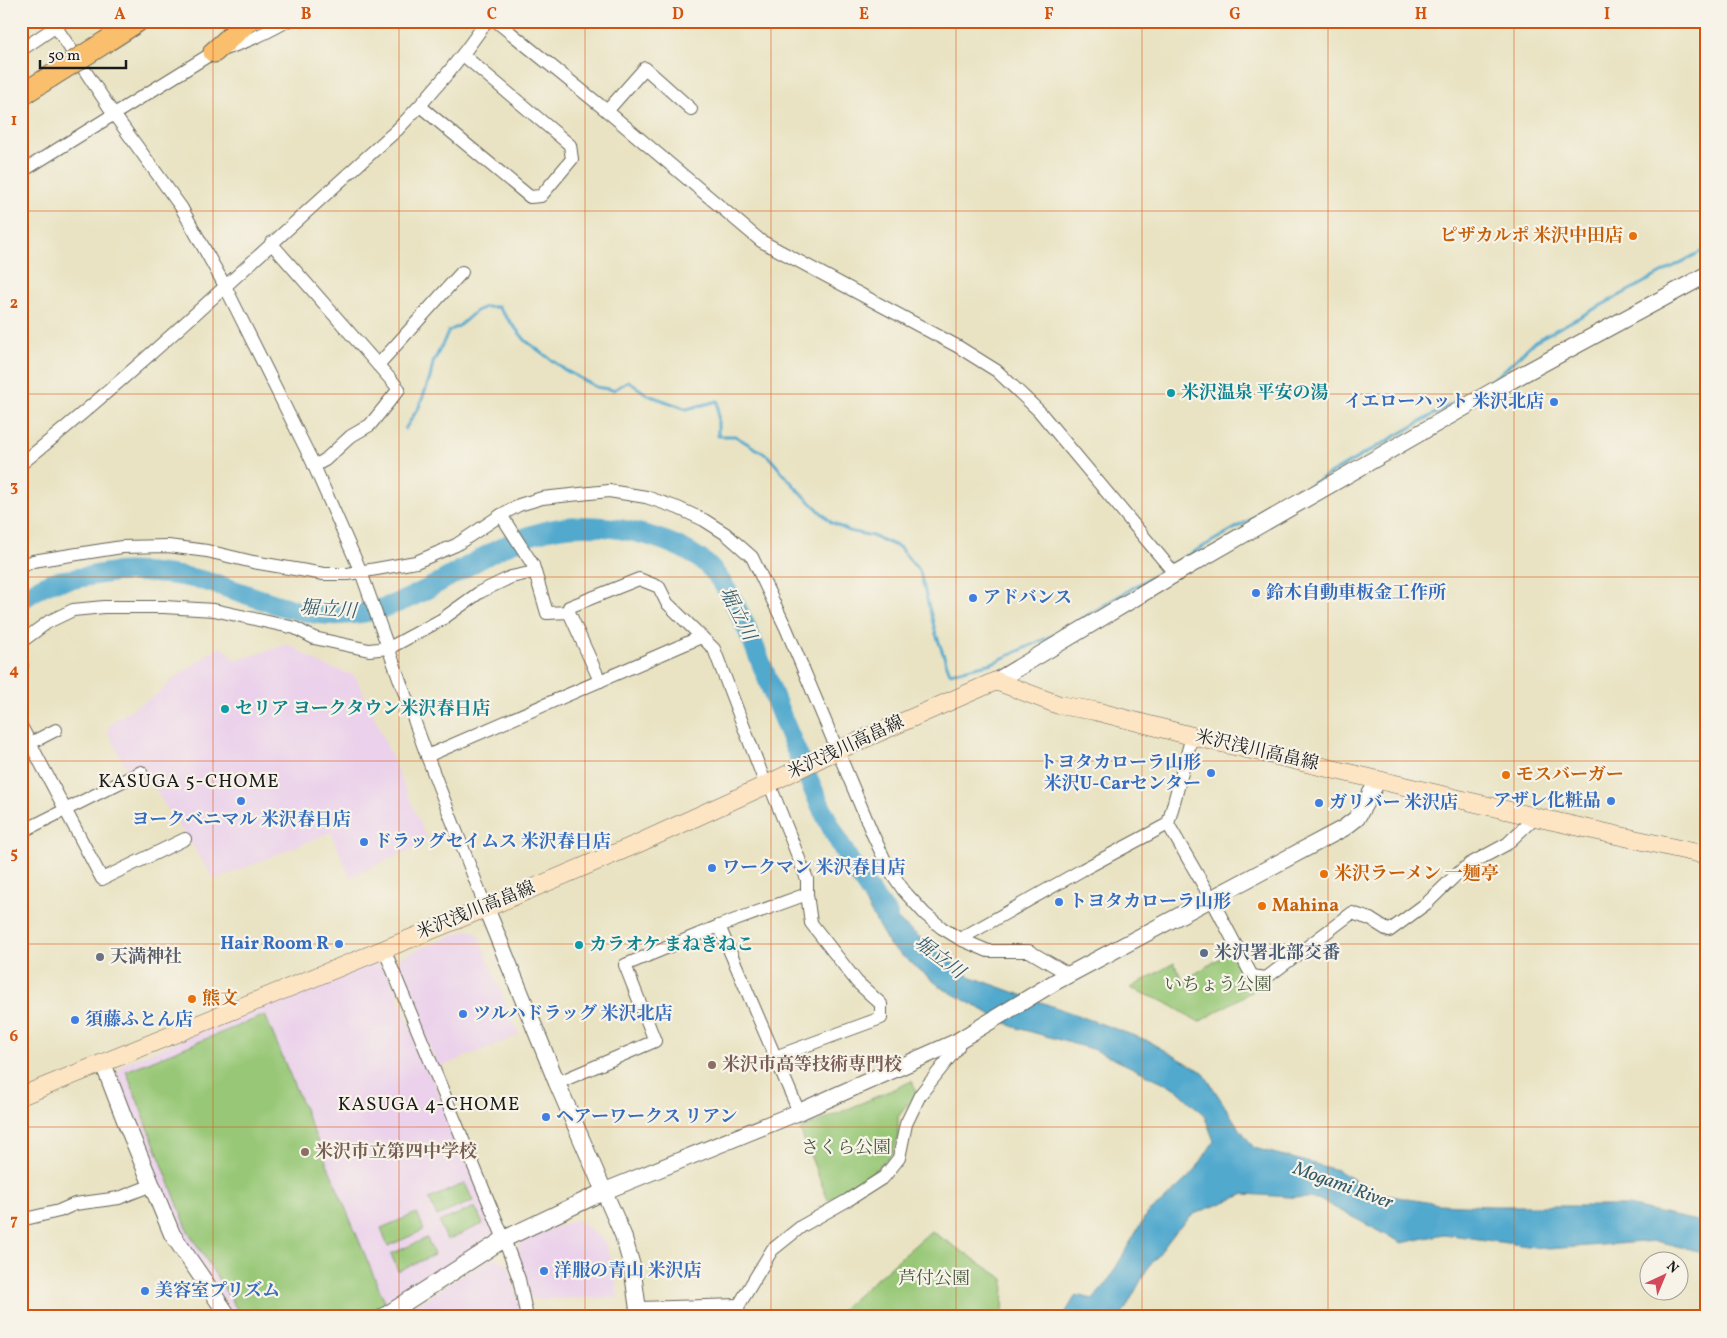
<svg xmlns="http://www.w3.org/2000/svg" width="1727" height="1338" font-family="Vollkorn,'Noto Serif JP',serif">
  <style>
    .built { fill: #ebd1eb }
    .green { fill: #98c877; stroke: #5a724a }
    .water { fill: #51a9ce; stroke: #366275 }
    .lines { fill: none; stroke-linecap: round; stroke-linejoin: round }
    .stream { stroke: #51a9ce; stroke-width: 3 }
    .river { stroke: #51a9ce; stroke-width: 20 }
    .minor-casing { stroke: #646256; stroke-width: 14 }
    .tertiary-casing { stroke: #646256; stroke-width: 18 }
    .secondary-casing { stroke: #646256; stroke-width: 19 }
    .trunk-casing { stroke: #646256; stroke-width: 23 }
    .minor { stroke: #fff; stroke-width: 12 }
    .tertiary { stroke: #fff; stroke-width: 16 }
    .secondary { stroke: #fde5c4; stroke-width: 18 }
    .trunk { stroke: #f9bf6c; stroke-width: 21 }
    .trunk-bridge-casing { stroke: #646256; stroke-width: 23; stroke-linecap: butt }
    .trunk-bridge { stroke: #f9bf6c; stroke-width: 21 }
    .grid { fill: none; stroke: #d4530e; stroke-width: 1; stroke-opacity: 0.55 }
    .food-dot { fill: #e8710a; stroke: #f7f3e8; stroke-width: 2 }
    .culture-dot { fill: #0f9aa8; stroke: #f7f3e8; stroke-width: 2 }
    .shop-dot { fill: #3f7fe0; stroke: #f7f3e8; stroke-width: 2 }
    .service-dot { fill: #5c6f8a; stroke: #f7f3e8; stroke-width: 2 }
    .worship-dot { fill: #6b7280; stroke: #f7f3e8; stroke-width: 2 }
    .education-dot { fill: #8d6e63; stroke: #f7f3e8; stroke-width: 2 }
    .labels { text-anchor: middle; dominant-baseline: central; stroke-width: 4.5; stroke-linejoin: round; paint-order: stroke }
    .food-label { font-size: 18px; font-weight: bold; fill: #c56008; stroke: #f7f3e8; text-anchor: start }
    .culture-label { font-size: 18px; font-weight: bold; fill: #0d838f; stroke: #f7f3e8; text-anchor: start }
    .shop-label { font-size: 18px; font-weight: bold; fill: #366cbe; stroke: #f7f3e8; text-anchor: start }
    .street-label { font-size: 18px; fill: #1c1c1c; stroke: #f7f3e8 }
    .service-label { font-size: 18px; font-weight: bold; fill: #4e5e75; stroke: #f7f3e8; text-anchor: start }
    .worship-label { font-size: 18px; font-weight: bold; fill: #5b616d; stroke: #f7f3e8; text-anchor: start }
    .park-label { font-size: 18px; fill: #47583c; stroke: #f7f3e8 }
    .education-label { font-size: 18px; font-weight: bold; fill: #785e54; stroke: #f7f3e8; text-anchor: start }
    .water-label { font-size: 19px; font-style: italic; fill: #345b6c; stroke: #f7f3e8 }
    .neighbourhood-label { font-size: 19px; letter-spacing: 1px; fill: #1c1c1c; stroke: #f7f3e8 }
    .neatline { fill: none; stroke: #d4530e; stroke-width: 2 }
    .grid-label { font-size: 16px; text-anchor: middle; font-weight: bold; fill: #d4530e }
  </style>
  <rect width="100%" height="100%" fill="#f7f3e8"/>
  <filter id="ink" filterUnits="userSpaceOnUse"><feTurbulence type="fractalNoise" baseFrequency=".02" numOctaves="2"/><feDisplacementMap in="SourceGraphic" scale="10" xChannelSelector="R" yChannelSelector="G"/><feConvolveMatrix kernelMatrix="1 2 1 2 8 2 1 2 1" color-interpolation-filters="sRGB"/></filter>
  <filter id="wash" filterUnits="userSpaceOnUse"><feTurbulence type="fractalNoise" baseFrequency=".0096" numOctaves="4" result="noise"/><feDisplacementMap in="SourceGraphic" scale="20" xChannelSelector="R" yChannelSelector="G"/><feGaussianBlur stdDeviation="1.12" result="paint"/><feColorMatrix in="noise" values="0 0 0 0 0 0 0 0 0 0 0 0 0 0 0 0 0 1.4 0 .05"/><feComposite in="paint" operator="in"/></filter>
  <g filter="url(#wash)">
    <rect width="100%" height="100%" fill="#e9e3c3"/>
    <g class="built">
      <polygon points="288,644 321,664 355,676 369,704 428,842 350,877 331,832 215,880 147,777 141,765 127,770 107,730 115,720 160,692 172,680 219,647 227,651 235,661"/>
      <polygon points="467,930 477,933 519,1035 438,1068 396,966 402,956"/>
      <polygon points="373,961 386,967 495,1230 491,1240 373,1317 236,1317 180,1235 116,1074 123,1064"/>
      <polygon points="577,1219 604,1241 614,1268 618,1298 532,1299 515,1255 521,1241"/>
      <polygon points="492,1257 508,1264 523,1317 395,1317"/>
    </g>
    <g class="green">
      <polygon points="1232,951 1254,990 1199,1022 1165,1002 1130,988 1174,963 1183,981"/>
      <polygon points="265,1015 385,1303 364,1317 242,1317 188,1231 126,1071"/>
      <polygon points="912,1081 917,1092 898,1117 898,1137 892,1154 866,1178 828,1200 800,1130"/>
      <polygon points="465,1183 473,1201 437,1216 429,1199"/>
      <polygon points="475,1207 483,1224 447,1240 439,1222"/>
      <polygon points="417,1213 424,1230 388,1246 381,1228"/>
      <polygon points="931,1231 1004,1279 1003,1317 833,1317"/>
      <polygon points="427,1238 434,1255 398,1271 391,1254"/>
    </g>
    <polygon class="water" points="845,867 904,925 969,976 1146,1040 1203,1072 1235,1122 1254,1148 1337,1170 1380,1194 1438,1204 1492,1206 1628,1206 1706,1223 1706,1253 1656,1241 1548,1249 1444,1234 1402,1243 1318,1199 1245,1194 1194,1214 1177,1230 1146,1271 1121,1317 1063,1317 1076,1295 1093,1299 1107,1283 1147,1213 1160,1204 1194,1172 1214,1141 1204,1115 1175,1088 1095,1050 1014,1027 942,988 890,946"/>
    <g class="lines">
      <g class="stream">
        <polyline points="405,429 419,407 430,378 433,363 449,331 459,326 476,311 485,307 498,307 526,341 565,370 596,387 614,390 628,381 648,395 687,409 718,401 718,436 735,436 768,456 797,489 831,522 849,531 872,536 899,547 920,572 936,634 950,673 992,663 1058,633 1166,568"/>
        <polyline points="1171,565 1483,386 1501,373 1535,341 1706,249"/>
      </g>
      <path class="river" d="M21 600C30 595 40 586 50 583 59 580 69 580 78 578 91 576 104 573 117 572 138 570 180 575 201 580 244 591 286 613 331 615 419 619 476 542 559 528 602 521 670 535 704 562 737 589 764 672 780 712 809 782 839 857 888 915"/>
    </g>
  </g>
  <g filter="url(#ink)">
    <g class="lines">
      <g class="minor-casing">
        <g id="minor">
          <polyline points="496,21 607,111 761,241 957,346 997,371 1039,411 1175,574"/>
          <polyline points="56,27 113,113 181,207 225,286 311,459 361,572 427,756 486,908"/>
          <polyline points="21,50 64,21"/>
          <polyline points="420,106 530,197 541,196 572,159 570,145 463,55"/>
          <polyline points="607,111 645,68 691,109"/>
          <path d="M21 172 214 52C240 45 263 35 287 21"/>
          <polyline points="271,243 399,389 370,425 351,436 325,460 314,466"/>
          <polyline points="378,365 462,272"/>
          <path d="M21 464C152 359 272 241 397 130 430 96 460 60 487 21"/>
          <polyline points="501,515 533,565 547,613 569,612 600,681"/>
          <polyline points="21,567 33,561 122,547 168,546 207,551 253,562 324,574 348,574 416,562 456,545 501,515 519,505 542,498 609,491 646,497 678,508 704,520 726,534 752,557 786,628 873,835 889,869 904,891 925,914 942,928 960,939 988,951 1029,951 1070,975"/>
          <polyline points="569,612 569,607 639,579 659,587 667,603 714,649 766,785"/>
          <polyline points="21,642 48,622 73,610 104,607 164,607 214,610 295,628 314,638 369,650 389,648 441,620 480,592 511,577 534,572"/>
          <polyline points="21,668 22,666"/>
          <polyline points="21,726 102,879 185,839"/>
          <polyline points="1192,736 1168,824 1212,900 1252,976 1266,978 1352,913 1370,919 1389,931 1427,903 1457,874 1470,864 1507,844 1535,817"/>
          <polyline points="21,748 56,730"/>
          <polyline points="427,756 701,637"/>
          <polyline points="769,783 807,879 807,894 811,923 857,982 881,1004 881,1018 775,1057"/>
          <polyline points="21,832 141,772"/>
          <polyline points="719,926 799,1112"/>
          <polyline points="960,939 1082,870 1168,824"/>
          <polyline points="384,949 504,1239 519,1279 527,1317"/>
          <polyline points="557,1083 655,1041 625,965 719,926 807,894"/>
          <polyline points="21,1220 59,1211 75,1204 119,1198 152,1185"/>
          <polyline points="639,1308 739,1305"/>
          <polyline points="737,1317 739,1305 772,1250 802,1226 848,1200 884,1177 899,1158 906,1124 920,1095 958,1047 956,1042"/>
        </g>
      </g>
      <g class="tertiary-casing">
        <g id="tertiary">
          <polyline points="996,681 1175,574 1512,380 1706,275"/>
          <polyline points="486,908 557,1083 623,1235 632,1266 639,1317"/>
          <polyline points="103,1063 126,1123 172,1234 229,1317"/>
          <polyline points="383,1317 504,1239 605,1191 799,1112 956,1042 1055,982 1344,828 1357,818 1378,780"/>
        </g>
      </g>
      <g class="secondary-casing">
        <polyline id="secondary" points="21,1096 486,908 637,844 766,785 825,756 996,681 1059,705 1095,711 1192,736 1535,817 1706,855"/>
      </g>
      <g class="trunk-casing">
        <g id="trunk">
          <polyline points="107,41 138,21"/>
          <polyline points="214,52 248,21"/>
          <polyline points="21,95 50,77"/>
        </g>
      </g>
      <use href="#minor" class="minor"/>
      <use href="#tertiary" class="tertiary"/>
      <use href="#secondary" class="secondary"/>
      <use href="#trunk" class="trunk"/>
      <g class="trunk-bridge-casing">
        <polyline id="trunk-bridge" points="50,77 107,41"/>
      </g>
      <use href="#trunk-bridge" class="trunk-bridge"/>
    </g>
  </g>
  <path class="grid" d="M213 21V1317M399 21V1317M585 21V1317M771 21V1317M956 21V1317M1142 21V1317M1328 21V1317M1514 21V1317M21 211H1706M21 394H1706M21 577H1706M21 761H1706M21 944H1706M21 1127H1706"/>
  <g class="food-dot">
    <circle cx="1633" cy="236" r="5"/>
    <circle cx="1506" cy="775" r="5"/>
    <circle cx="1324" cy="874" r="5"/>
    <circle cx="1262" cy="906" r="5"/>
    <circle cx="192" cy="999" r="5"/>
  </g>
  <g class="culture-dot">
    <circle cx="1171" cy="393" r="5"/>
    <circle cx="225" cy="709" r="5"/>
    <circle cx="579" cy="945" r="5"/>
  </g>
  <g class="shop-dot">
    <circle cx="1554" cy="402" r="5"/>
    <circle cx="1256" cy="593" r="5"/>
    <circle cx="973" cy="598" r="5"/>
    <circle cx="1211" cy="773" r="5"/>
    <circle cx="241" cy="801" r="5"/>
    <circle cx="1611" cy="801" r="5"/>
    <circle cx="1319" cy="803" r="5"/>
    <circle cx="364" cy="842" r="5"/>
    <circle cx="712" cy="868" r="5"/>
    <circle cx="1059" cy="902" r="5"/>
    <circle cx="339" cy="944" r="5"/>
    <circle cx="463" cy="1014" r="5"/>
    <circle cx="75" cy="1020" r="5"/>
    <circle cx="546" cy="1117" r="5"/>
    <circle cx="544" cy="1271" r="5"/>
    <circle cx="145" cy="1291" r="5"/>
  </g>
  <circle class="service-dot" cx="1204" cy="953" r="5"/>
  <circle class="worship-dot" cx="100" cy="957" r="5"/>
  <g class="education-dot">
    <circle cx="712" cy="1065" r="5"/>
    <circle cx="305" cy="1152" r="5"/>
  </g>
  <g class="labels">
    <g class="food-label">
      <text x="1623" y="236" text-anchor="end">ピザカルポ 米沢中田店</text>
      <text x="1516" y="775">モスバーガー</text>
      <text x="1334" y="874">米沢ラーメン 一麺亭</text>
      <text x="1272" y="906">Mahina</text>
      <text x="202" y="999">熊文</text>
    </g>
    <g class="culture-label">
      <text x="1181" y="393">米沢温泉 平安の湯</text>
      <text x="235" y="709">セリア ヨークタウン米沢春日店</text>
      <text x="589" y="945">カラオケ まねきねこ</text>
    </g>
    <g class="shop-label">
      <text x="1544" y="402" text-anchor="end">イエローハット 米沢北店</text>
      <text x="1266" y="593">鈴木自動車板金工作所</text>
      <text x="983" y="598">アドバンス</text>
      <text x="1201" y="763" text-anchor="end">トヨタカローラ山形<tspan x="1201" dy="21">米沢U-Carセンター</tspan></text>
      <text x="1601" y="801" text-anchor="end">アザレ化粧品</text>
      <text x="1329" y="803">ガリバー 米沢店</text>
      <text x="241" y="820" text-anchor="middle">ヨークベニマル 米沢春日店</text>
      <text x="374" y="842">ドラッグセイムス 米沢春日店</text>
      <text x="722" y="868">ワークマン 米沢春日店</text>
      <text x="1069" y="902">トヨタカローラ山形</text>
      <text x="329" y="944" text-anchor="end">Hair Room R</text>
      <text x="473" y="1014">ツルハドラッグ 米沢北店</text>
      <text x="85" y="1020">須藤ふとん店</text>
      <text x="556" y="1117">ヘアーワークス リアン</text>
      <text x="554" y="1271">洋服の青山 米沢店</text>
      <text x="155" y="1291">美容室プリズム</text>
    </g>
    <g class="street-label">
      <text transform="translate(846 748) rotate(-25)">米沢浅川高畠線</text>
      <text transform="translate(1257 751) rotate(13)">米沢浅川高畠線</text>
      <text transform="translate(476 911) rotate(-22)">米沢浅川高畠線</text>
    </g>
    <g class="service-label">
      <text x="1214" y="953">米沢署北部交番</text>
    </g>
    <g class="worship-label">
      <text x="110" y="957">天満神社</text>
    </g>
    <g class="park-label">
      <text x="1218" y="985">いちょう公園</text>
      <text x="846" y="1148">さくら公園</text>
      <text x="934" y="1279">芦付公園</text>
    </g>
    <g class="education-label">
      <text x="722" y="1065">米沢市高等技術専門校</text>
      <text x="315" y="1152">米沢市立第四中学校</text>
    </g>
    <g class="water-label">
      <text transform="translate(328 610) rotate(4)">堀立川</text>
      <text transform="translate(737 614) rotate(63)">堀立川</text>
      <text transform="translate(939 958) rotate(37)">堀立川</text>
      <text transform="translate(1343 1186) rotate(20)">Mogami River</text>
    </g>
    <g class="neighbourhood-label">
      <text x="189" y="782">KASUGA 5-CHOME</text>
      <text x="429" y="1105">KASUGA 4-CHOME</text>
    </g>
  </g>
  <rect width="1727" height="1338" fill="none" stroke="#f7f3e8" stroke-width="55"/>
  <g transform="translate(1664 1276) rotate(44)"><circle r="24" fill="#f7f3e8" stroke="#9f9d96"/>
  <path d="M0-4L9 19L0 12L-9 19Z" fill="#d1495b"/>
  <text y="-8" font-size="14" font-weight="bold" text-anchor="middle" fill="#1c1c1c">N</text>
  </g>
  <path d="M40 60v8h86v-8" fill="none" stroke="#1c1c1c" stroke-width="2.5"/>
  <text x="48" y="60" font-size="15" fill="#1c1c1c" stroke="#f7f3e8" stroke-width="4" paint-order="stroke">50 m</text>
  <rect x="28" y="28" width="1672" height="1282" class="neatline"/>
  <g class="grid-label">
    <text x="120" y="19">A</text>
    <text x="306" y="19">B</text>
    <text x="492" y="19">C</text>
    <text x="678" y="19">D</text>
    <text x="864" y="19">E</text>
    <text x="1049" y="19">F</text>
    <text x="1235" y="19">G</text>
    <text x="1421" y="19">H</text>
    <text x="1607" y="19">I</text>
    <text x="14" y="125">1</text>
    <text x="14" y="308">2</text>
    <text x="14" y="491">3</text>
    <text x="14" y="675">4</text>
    <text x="14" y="858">5</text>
    <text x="14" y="1041">6</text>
    <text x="14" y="1225">7</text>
  </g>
</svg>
